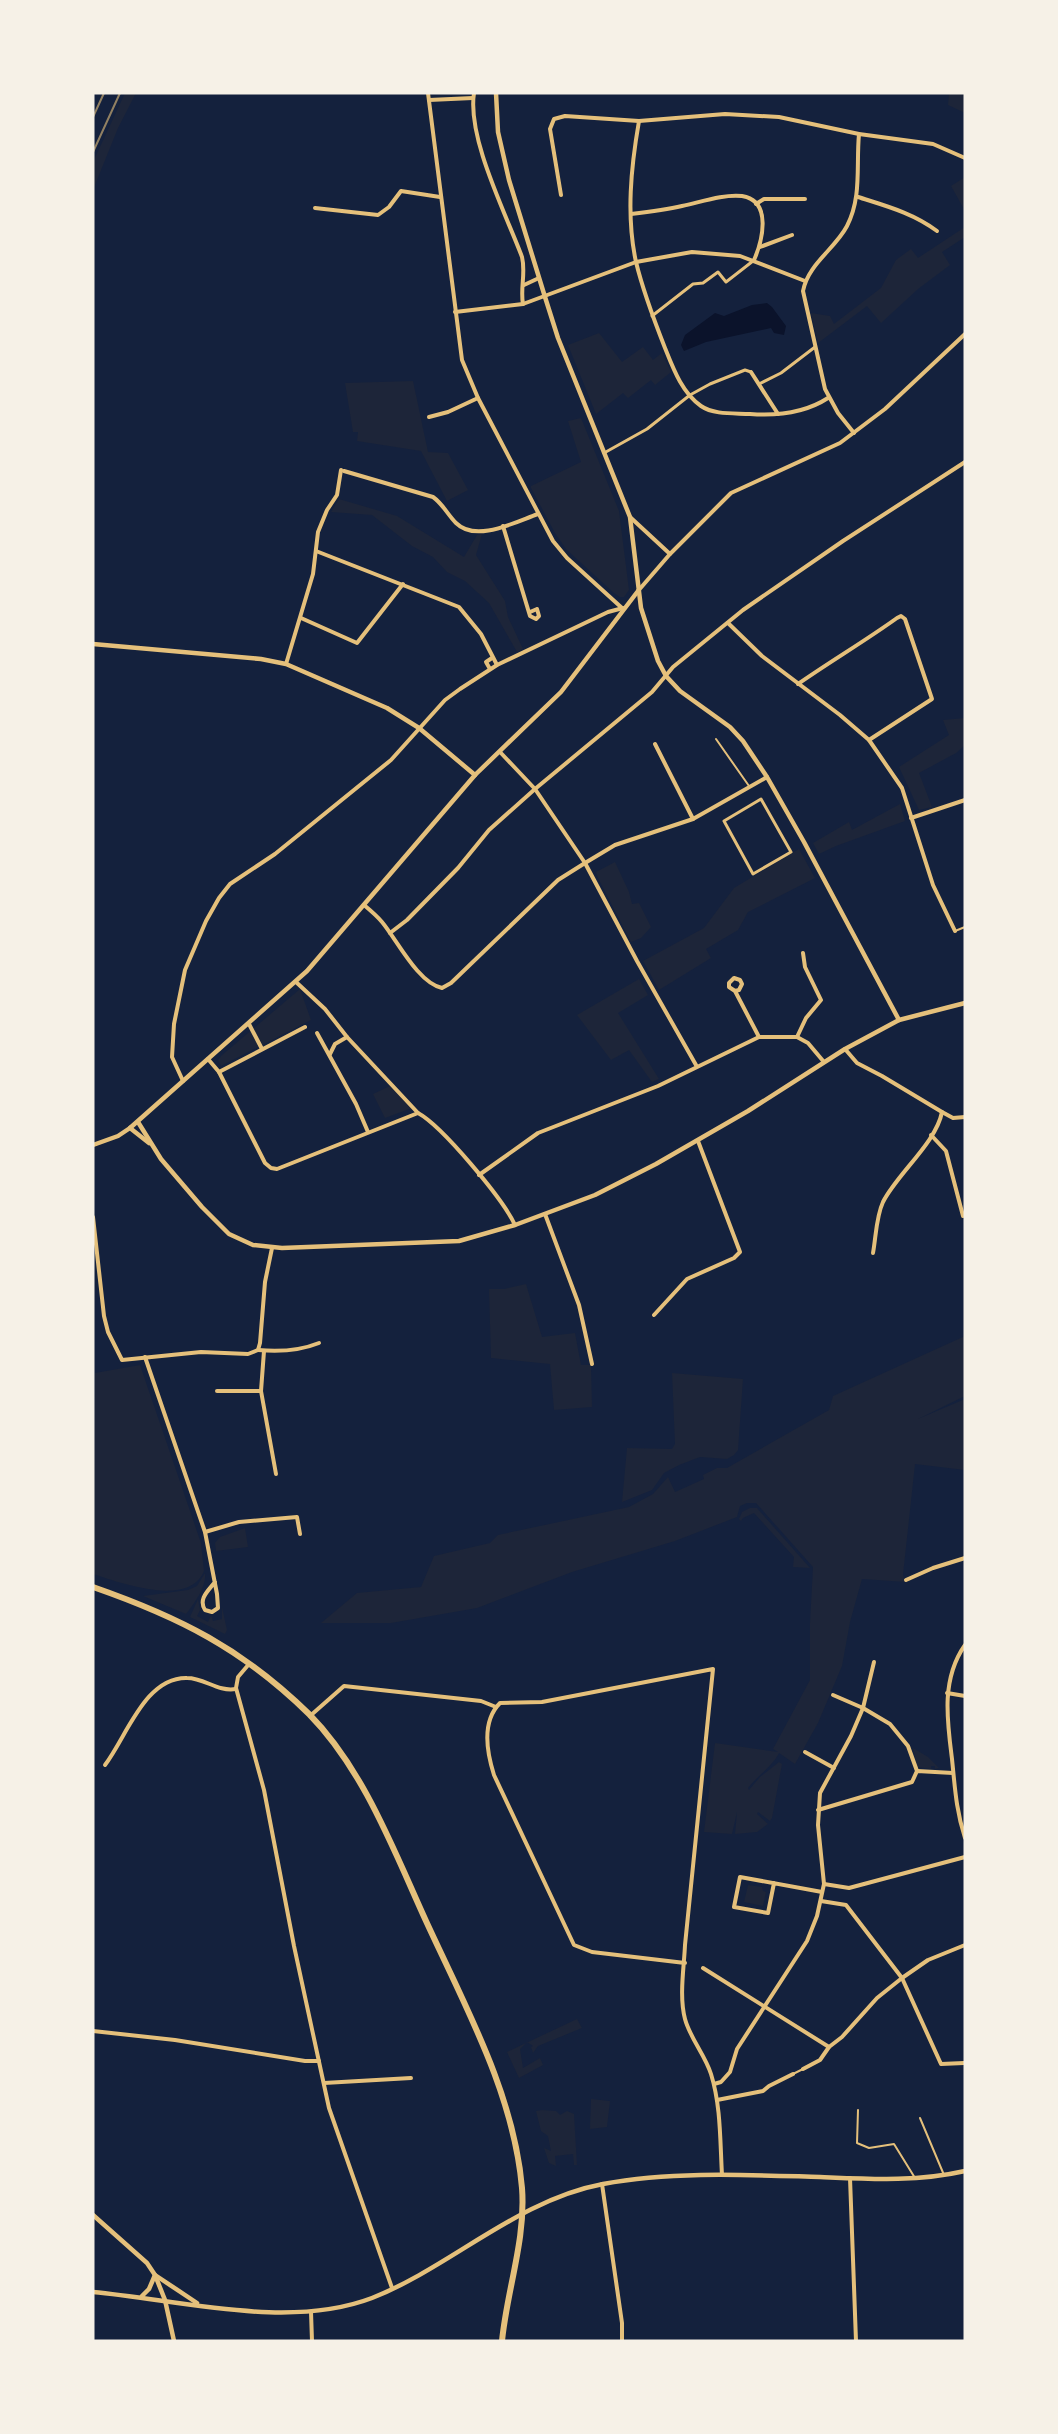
<svg xmlns="http://www.w3.org/2000/svg" width="1058" height="2434" font-family="Manrope,sans-serif">
  <style>
    .green { fill: #1d2539 }
    .water { fill: #0b132b }
    .lines { fill: none; stroke-linecap: round; stroke-linejoin: round }
    .service { stroke: #e5c07b; stroke-width: 2 }
    .pedestrian { stroke: #e5c07b; stroke-width: 3 }
    .minor { stroke: #e5c07b; stroke-width: 4 }
    .tertiary { stroke: #e5c07b; stroke-width: 4.5 }
    .primary { stroke: #e5c07b; stroke-width: 6 }
    .rail { stroke: #918062; stroke-width: 2 }
  </style>
  <rect width="100%" height="100%" fill="#14213d"/>
  <g class="green">
    <polygon points="125,93 136,93 118,128 93,190 93,162"/>
    <polygon points="949,93 965,93 965,113 948,105"/>
    <polygon points="965,177 965,211 951,186"/>
    <polygon points="965,227 965,237 942,252 950,265 918,289 881,323 867,306 818,343 811,313 830,316 834,324 881,288 896,260 911,249 918,258"/>
    <polygon points="599,333 622,362 643,347 653,360 662,353 671,372 655,385 651,380 628,398 623,393 596,414 568,345"/>
    <polygon points="413,381 428,452 448,453 468,490 447,501 421,451 357,441 358,432 353,432 345,383"/>
    <polygon points="581,418 619,511 629,590 624,597 620,597 614,593 566,549 555,533 531,488 531,486 581,462 568,421"/>
    <polygon points="339,499 397,516 464,557 477,535 482,534 476,555 505,601 508,617 523,649 517,652 489,603 465,581 447,572 433,557 412,546 372,515 331,512"/>
    <polygon points="965,718 965,745 956,753 919,773 932,807 919,810 899,767 949,735 943,720"/>
    <polygon points="900,804 905,821 836,846 819,854 813,843 849,822 852,830"/>
    <polygon points="799,849 815,878 748,912 738,930 706,949 711,958 659,990 643,961 704,928 734,888"/>
    <polygon points="615,862 629,892 632,904 639,903 651,927 641,938 631,942 598,878 596,872"/>
    <polygon points="639,979 648,995 618,1013 659,1079 652,1082 629,1050 611,1060 577,1015"/>
    <polygon points="300,989 311,1020 221,1066 218,1060 221,1056"/>
    <polygon points="390,1086 412,1108 385,1118 373,1094"/>
    <polygon points="526,1284 542,1337 575,1333 581,1365 591,1365 592,1407 554,1410 550,1364 491,1358 489,1289 504,1289"/>
    <path d="M965 1336V1396L918 1419 965 1399V1470L915 1464 903 1575 906 1582 862 1579 850 1622 842 1666 818 1723 795 1764 779 1753C772 1767 757 1776 748 1788L749 1790 760 1777 779 1762 782 1764 772 1818 770 1821 758 1812 757 1814 768 1824 757 1832 735 1834 737 1812 732 1834 704 1832 715 1743 778 1752 773 1749 810 1680V1623L813 1567 756 1503H747L740 1506 737 1517 675 1541 572 1572 477 1608 391 1623H321L357 1593 421 1587 434 1556 490 1543 498 1535 629 1507 653 1494 668 1477 675 1492 704 1479 703 1475 717 1468H727L829 1410 833 1396Z"/>
    <path d="M140 1365 201 1543 204 1571C189 1608 121 1583 93 1574L95 1373Z"/>
    <polygon points="672,1373 743,1379 738,1450 734,1455 727,1459 700,1457 679,1465 664,1473 652,1490 622,1502 627,1448 672,1449 675,1444"/>
    <polygon points="750,1508 757,1508 810,1568 793,1567 794,1557 754,1513 743,1518 741,1521 739,1519 742,1512"/>
    <polygon points="245,1528 248,1547 216,1551 215,1543 220,1537"/>
    <path d="M205 1573C207 1586 194 1604 186 1614L143 1596 188 1590 197 1586Z"/>
    <polygon points="198,1599 200,1610 197,1616 208,1622 211,1615 213,1621 222,1619 222,1607 227,1630 225,1634 190,1617"/>
    <polygon points="913,1748 928,1757 939,1768 935,1769 935,1766 931,1766 931,1769 917,1767"/>
    <polygon points="748,1885 762,1887 763,1891 766,1892 763,1906 744,1902"/>
    <polygon points="577,2019 582,2028 538,2046 533,2053 531,2047 533,2046 527,2042 520,2049 523,2068 540,2058 543,2065 519,2078 507,2052"/>
    <polygon points="591,2099 610,2101 607,2127 590,2129"/>
    <polygon points="542,2110 556,2111 560,2115 567,2111 574,2114 577,2165 574,2165 573,2154 555,2156 556,2166 549,2163 544,2148 551,2151 548,2136 541,2131 536,2111"/>
  </g>
  <polygon class="water" points="767,303 772,307 786,326 784,335 774,333 771,328 706,342 684,351 681,345 685,335 715,313 724,316 752,305"/>
  <g class="lines">
    <g class="service">
      <polyline points="716,739 749,786"/>
      <polyline points="955,931 965,927"/>
      <polyline points="793,2074 803,2069"/>
      <polyline points="858,2110 857,2143 869,2148 894,2144 915,2178"/>
      <polyline points="920,2118 944,2175"/>
    </g>
    <g class="pedestrian">
      <polyline points="652,316 693,284 703,283 718,272 726,282 753,261"/>
      <polyline points="759,384 781,373 815,347"/>
      <polyline points="604,453 647,429 690,395 710,384 745,370 751,372"/>
      <polygon points="761,799 791,852 753,874 724,821"/>
    </g>
    <g class="minor">
      <polyline points="428,93 462,360 478,398 553,541 567,558 622,608"/>
      <path d="M474 93C467 138 506 214 522 257 526 273 520 288 523 304"/>
      <polyline points="429,100 473,98"/>
      <path d="M639 121C631 167 626 216 636 262 643 291 654 320 665 348 673 368 682 393 701 406 714 415 734 413 750 414 777 416 805 413 828 398"/>
      <polyline points="561,195 550,129 554,119 565,116 639,121 725,114 779,117 859,134 933,144 965,158"/>
      <path d="M858 197C886 206 913 213 937 231"/>
      <polyline points="756,204 764,199 805,199"/>
      <polyline points="315,208 378,215 389,207 401,191 440,197"/>
      <path d="M631 214C648 212 665 210 682 206 701 202 723 194 742 196 773 201 762 242 754 260"/>
      <polyline points="760,247 792,235"/>
      <polyline points="524,285 539,278"/>
      <polyline points="455,312 523,304 636,262 692,252 740,256 805,281"/>
      <polyline points="751,372 778,414"/>
      <polyline points="429,417 448,412 478,398"/>
      <path d="M854 433 838 413 825 389 803 291C808 264 835 249 847 226 862 197 856 166 859 134"/>
      <path d="M344 471 433 497C443 504 447 514 456 523 476 543 515 522 538 514"/>
      <polyline points="630,517 670,554"/>
      <polyline points="503,526 530,616 536,619 539,616 537,609 530,612"/>
      <polyline points="316,551 459,607 481,634 497,665"/>
      <polyline points="638,591 670,554 731,493 840,443 885,409 965,334"/>
      <polyline points="301,618 357,643 403,584"/>
      <polyline points="728,623 762,656 840,715 869,740 902,788 933,885 955,931"/>
      <polyline points="286,664 313,574 318,532 327,510 337,495 341,470"/>
      <polyline points="490,669 486,662 492,658"/>
      <path d="M798 684C831 661 865 641 897 618L901 616 905 619 932 699 869 740"/>
      <polyline points="655,744 693,819"/>
      <polyline points="500,752 535,789 585,863 637,961 696,1065"/>
      <polyline points="911,818 965,800"/>
      <path d="M364 905C370 910 377 916 382 922 397 940 418 983 442 988L451 983 558 880 585 863 615 845 693 819 767 777"/>
      <polyline points="390,933 407,920 458,868 489,830 535,789 652,692 673,667 743,610 843,541 965,462"/>
      <polyline points="296,982 325,1009 347,1037 418,1113"/>
      <polyline points="735,991 739,990 742,984 740,980 734,978 729,983 729,987 735,991 759,1037"/>
      <polyline points="249,1024 262,1049"/>
      <polyline points="317,1033 356,1104 368,1132"/>
      <polyline points="797,1037 806,1018 821,1000 805,967 803,953"/>
      <polyline points="845,1049 857,1063 882,1076 942,1112 953,1118 965,1117"/>
      <polyline points="330,1054 335,1044 347,1037"/>
      <path d="M208 1059 219 1072 265 1163 271 1168 277 1169 418 1113C442 1126 503 1199 515 1225"/>
      <polyline points="219,1072 305,1027"/>
      <polyline points="183,1081 172,1057 174,1024 185,970 206,921 219,898 230,884 275,854 391,760 445,700 460,689 497,665 608,612 623,608"/>
      <polyline points="931,1135 946,1151 963,1216"/>
      <polyline points="479,1175 538,1133 658,1086 759,1037 797,1037 808,1043 824,1062"/>
      <polyline points="545,1214 579,1305 592,1364"/>
      <polyline points="93,1217 104,1316 108,1332 122,1360 201,1352 248,1354 258,1350 260,1343 265,1282 272,1248"/>
      <path d="M873 1253C876 1237 876 1217 883 1202 897 1174 936 1143 942 1112"/>
      <polyline points="654,1315 687,1279 734,1258 740,1252 698,1141"/>
      <path d="M258 1350C279 1352 299 1351 319 1343"/>
      <polyline points="264,1351 261,1391 276,1474"/>
      <path d="M145 1357 205 1532 217 1594 218 1608 212 1612 205 1610C198 1599 208 1591 215 1582"/>
      <polyline points="217,1391 261,1391"/>
      <polyline points="205,1532 239,1522 297,1517 300,1534"/>
      <polyline points="906,1580 933,1568 965,1558"/>
      <path d="M965 1645C941 1679 947 1720 952 1759 955 1788 956 1810 965 1838"/>
      <polyline points="249,1664 238,1677 236,1688 264,1790 294,1946 329,2108 392,2288"/>
      <polyline points="947,1693 965,1696"/>
      <polyline points="833,1695 863,1708 874,1662"/>
      <polyline points="310,1716 344,1686 481,1701 496,1707"/>
      <polyline points="805,1752 834,1768"/>
      <path d="M105 1765C127 1736 145 1677 187 1678 205 1678 217 1692 236 1689"/>
      <polyline points="818,1810 912,1782 917,1771 953,1773"/>
      <polyline points="774,1883 768,1913 734,1907 740,1877 822,1892"/>
      <polyline points="824,1884 849,1888 965,1857"/>
      <polyline points="821,1901 846,1905 902,1978 941,2064 964,2063"/>
      <path d="M685 1963 592 1952 574 1945 494 1775C487 1753 481 1722 500 1703L542 1702 713 1669 685 1945C684 1968 679 1996 685 2019 690 2038 705 2055 711 2074 721 2106 720 2141 722 2175"/>
      <polyline points="703,1968 829,2047"/>
      <polyline points="93,2031 175,2040 305,2061 319,2061"/>
      <polyline points="803,2069 820,2060 829,2047 842,2037 877,1998 902,1978 928,1960 965,1945"/>
      <polyline points="324,2083 411,2078"/>
      <polyline points="714,2084 721,2082 730,2072 737,2049 807,1941 817,1916 824,1884 818,1825 820,1793 851,1736 863,1708 890,1724 908,1746 917,1771"/>
      <polyline points="717,2100 763,2091 769,2086 793,2074"/>
      <polyline points="850,2178 856,2341"/>
      <polyline points="602,2184 622,2323 622,2341"/>
      <polyline points="311,2312 312,2341"/>
    </g>
    <g class="tertiary">
      <polyline points="496,93 498,132 509,180 545,297 558,338 630,517 641,608 658,661 666,676 680,691 730,727 743,741 767,777 804,842 899,1020"/>
      <polyline points="93,644 261,659 286,664 387,708 419,728 475,775"/>
      <polyline points="138,1122 161,1159 202,1207 229,1234 253,1245 282,1248 459,1241 515,1225 595,1195 656,1164 748,1111 845,1049 899,1020 965,1003"/>
      <polyline points="130,1128 149,1143"/>
      <polyline points="93,1145 118,1136 130,1128 307,971 475,775 561,692 638,591"/>
      <polyline points="93,2215 147,2263 155,2275 165,2300 174,2341"/>
      <path d="M93 2292C180 2300 288 2330 372 2298 451 2267 517 2200 603 2184 674 2171 749 2175 820 2177 869 2179 917 2182 965 2171"/>
      <polyline points="142,2296 149,2289 155,2275 197,2303"/>
    </g>
    <path class="primary" d="M93 1587C179 1617 243 1649 309 1714 364 1770 394 1851 426 1921 465 2006 514 2094 522 2188 526 2239 507 2290 502 2341"/>
    <g class="rail">
      <polyline points="93,117 104,93"/>
      <polyline points="93,152 120,93"/>
    </g>
  </g>
  <rect width="1058" height="2434" fill="none" stroke="#f6f1e7" stroke-width="189"/>
</svg>
